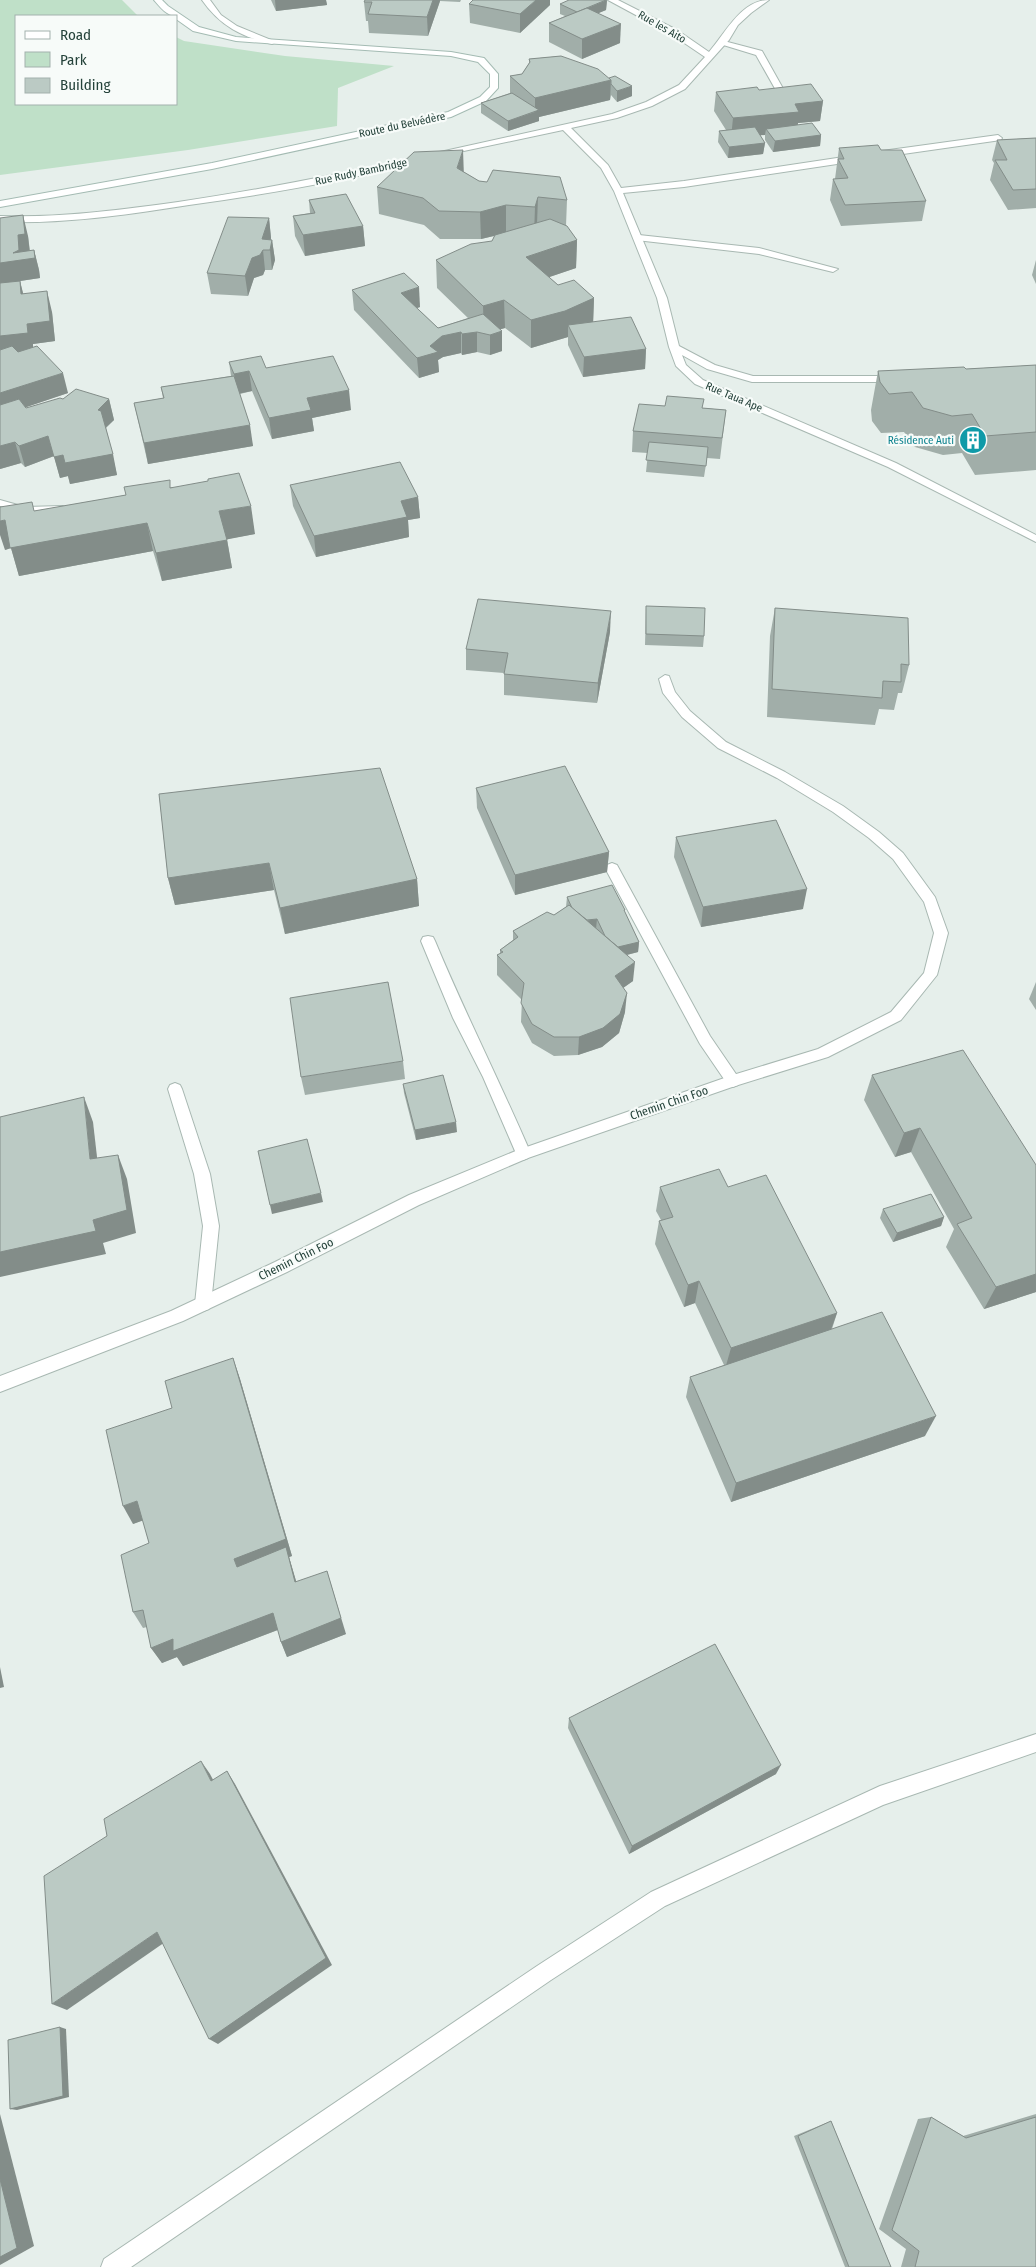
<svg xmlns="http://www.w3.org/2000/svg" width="1036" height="2267" font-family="'Fira Sans Condensed',sans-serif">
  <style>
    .green { fill: #bfe0c8 }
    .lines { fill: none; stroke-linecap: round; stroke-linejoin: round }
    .lane-casing { stroke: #a8b8b2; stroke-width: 2 }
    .street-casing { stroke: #a8b8b2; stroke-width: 2 }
    .secondary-casing { stroke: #a4bbb3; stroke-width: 2 }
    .lane { fill: #fff; fill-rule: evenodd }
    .street { fill: #fff; fill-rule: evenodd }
    .secondary { fill: #fff; fill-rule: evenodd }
    .wall { fill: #a1aea9 }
    .shaded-wall { fill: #838d89 }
    .building { fill: #bbcac4; stroke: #838d89 }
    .labels { text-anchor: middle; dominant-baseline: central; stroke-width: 4.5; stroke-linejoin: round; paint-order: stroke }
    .far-street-label { font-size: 11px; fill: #24423a; stroke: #f7fbf9 }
    .far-culture-label { font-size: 11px; fill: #0d838f; stroke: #f7fbf9; text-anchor: end }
    .street-label { font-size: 12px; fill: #24423a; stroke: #f7fbf9 }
  </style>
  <rect width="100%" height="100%" fill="#e6efeb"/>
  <polygon class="green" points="0,0 122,0 138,16 16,16 16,104 176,104 176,37 184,41 285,56 394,66 338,88 337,126 188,150 0,175"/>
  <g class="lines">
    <g class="lane-casing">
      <g id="lane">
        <polygon points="720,40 762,51 790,101 789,103 782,101 756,55 720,44"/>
        <polygon points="639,235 759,248 838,269 833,272 759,254 636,240 636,236"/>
        <polygon points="612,863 617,865 710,1036 738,1077 740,1081 738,1085 733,1087 728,1085 700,1044 605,868 607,865"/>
        <path d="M428 936 433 937 435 941C465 1013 500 1082 531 1154L528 1158 523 1160 518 1158 483 1077 453 1018 421 941 423 937Z"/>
        <polygon points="175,1083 180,1085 182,1089 210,1174 219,1226 211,1304 209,1309 203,1311 197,1309 195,1304 203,1226 194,1174 168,1089 170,1085"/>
      </g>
    </g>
    <g class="street-casing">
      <g id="street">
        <path d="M202 0H210L221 15 237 26 276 42 272 44C242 37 220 26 202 0Z"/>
        <path d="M608 0H618L677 30 709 52C725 34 741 0 769 0L751 13 738 25 729 40 685 89 652 106 617 118 571 128 608 165 621 188 684 181 857 155 861 158 857 161 684 187 623 193 667 298 679 346 715 365 753 376H896L901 379 896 382H752L707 369 682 355 686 365 703 380 896 463 1036 535V542L888 467 695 384 676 366 669 347 657 298 614 191 601 168 563 130 440 156V152L612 114 646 102 679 85 705 57 671 34Z"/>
        <polygon points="998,135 1002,138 1001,140 882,157 878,154 882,151"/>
        <path d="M421 156 425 159 424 161C347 180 268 194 189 205 126 215 64 224 0 222V216C60 218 119 210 178 202 260 190 340 174 421 156Z"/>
        <path d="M0 500 25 507 63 506 68 509C57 520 15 511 0 506Z"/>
        <polygon points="665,675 669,676 675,692 690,711 726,742 785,772 843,806 879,832 903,853 935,897 948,933 937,975 901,1020 828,1057 735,1086 528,1158 419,1205 287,1272 183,1321 0,1392 0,1376 171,1311 275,1262 409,1195 518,1150 733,1075 818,1049 891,1012 924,973 934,933 924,902 893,859 869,838 833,812 777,778 718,748 682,717 663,693 659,679"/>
        <polygon points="1036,1734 1036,1752 883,1805 665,1906 551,1980 131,2267 101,2267 104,2259 537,1966 651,1892 880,1786"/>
      </g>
    </g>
    <g class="secondary-casing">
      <path id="secondary" d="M154 0H162L168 6 199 27 236 37 451 52 484 58 498 74V88L486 101 451 117 212 169 0 207V201L212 163 448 112 480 97 490 87V74L478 62 451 56 236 41 193 31 176 19V16C167 16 160 7 154 0Z"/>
    </g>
    <use href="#lane" class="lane"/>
    <use href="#street" class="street"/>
    <use href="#secondary" class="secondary"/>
  </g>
  <g class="wall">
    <polygon points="271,0 326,0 327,5 276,11"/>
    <polygon points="365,0 461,0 460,2 440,1 428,36 369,33 368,21 366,21 364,2"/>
    <polygon points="607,0 606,10 598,13 620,43 582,59 549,42 549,23 565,16 560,14 560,4"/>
    <polygon points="469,4 550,5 520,33 470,23"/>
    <polygon points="561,56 632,96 617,102 611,95 610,100 539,117 539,121 508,131 481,113 481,103 510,93 510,76 522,74 529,63 529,59"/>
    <polygon points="759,90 823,101 820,121 798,123 798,125 821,135 820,146 773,152 765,140 765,135 760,135 765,143 763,154 728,158 718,142 719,131 726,130 714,111 716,92"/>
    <polygon points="1036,138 1036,208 1008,210 990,180 994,163 992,160 997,140"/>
    <polygon points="839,148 881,150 926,201 922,221 841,226 830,200 833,179 835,179"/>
    <polygon points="464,172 479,181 567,200 566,226 577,240 576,268 549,277 558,285 594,298 593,322 646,349 645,369 583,377 568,345 568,337 531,348 505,328 500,329 502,331 502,351 490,355 477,352 462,355 461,353 443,357 438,360 439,372 419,378 354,310 352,290 420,307 417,308 438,328 468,318 437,288 436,260 492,241 494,236 481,239 440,239 424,225 379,214 377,187"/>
    <polygon points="309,200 363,226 365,246 305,256 295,236 293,216 310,213"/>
    <polygon points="0,218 28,236 30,251 34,250 39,270 40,278 20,281 23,294 52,312 55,341 33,344 33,347 68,393 26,407 26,408 63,399 109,399 114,420 106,428 117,475 70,484 68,476 60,478 54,456 25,467 21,463 0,469"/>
    <polygon points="269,218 271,238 271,240 272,240 275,260 272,270 265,270 263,275 254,278 248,296 211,294 207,273"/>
    <polygon points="1036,260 1036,284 1032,275"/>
    <polygon points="229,362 266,368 351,410 312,418 314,431 272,439 252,391 240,394 253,446 148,464 134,403 163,398 161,387 231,376"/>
    <polygon points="1036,365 1036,470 975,475 962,453 943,455 915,447 904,432 881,433 872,421 871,410 878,371 966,369"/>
    <polygon points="665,406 703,408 726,410 720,459 707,458 704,477 646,472 648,453 632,452 633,431"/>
    <polygon points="290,485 418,497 420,518 408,520 409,537 316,557 293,506"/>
    <polygon points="172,487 255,534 227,539 232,568 162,581 153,551 19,576 11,548 5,550 35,511"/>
    <polygon points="646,606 704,636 703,647 645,645"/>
    <polygon points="775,608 909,665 902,693 898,693 894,710 879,709 875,725 767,717 770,636"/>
    <polygon points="610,632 597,703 504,695 504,673 466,670 466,649"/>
    <polygon points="476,788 609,852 607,872 515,895 477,808"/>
    <polygon points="159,794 417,879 419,906 285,934 274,890 175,905 168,878"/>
    <polygon points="676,837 803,909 701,927 674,857"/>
    <polygon points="567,897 625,914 639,942 638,952 627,955 633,981 623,988 625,1012 619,1033 602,1047 578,1055 554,1056 532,1043 521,1022 522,1000 497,975 497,955 500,954 500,950 513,940 513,931 554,915 566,907"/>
    <polygon points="1036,982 1036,1010 1029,999"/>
    <polygon points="403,1061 405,1079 305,1095 301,1077"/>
    <polygon points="872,1075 1036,1165 1036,1292 984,1309 946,1247 954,1229 911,1152 895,1157 864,1100"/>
    <polygon points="403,1084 457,1132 416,1140 404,1093"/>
    <polygon points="660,1187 837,1313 832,1329 925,1436 731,1502 686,1397 690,1377 724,1365 695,1303 684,1307 655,1244 659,1221 661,1220 656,1211"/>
    <polygon points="883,1209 944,1217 941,1226 893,1242 880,1218"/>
    <polygon points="233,1358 240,1379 292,1556 289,1557 296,1581 346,1634 287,1657 281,1642 278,1630 183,1666 177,1657 162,1663 151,1648 147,1627 143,1628 133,1612 149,1543 143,1520 133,1524 172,1408"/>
    <polygon points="569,1718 776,1774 629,1854 568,1728"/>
    <polygon points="1036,2114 1036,2267 901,2267 906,2249 879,2229 918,2119 931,2117 963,2136"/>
    <polygon points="831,2121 891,2267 845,2267 794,2136"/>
  </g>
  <g class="shaded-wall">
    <polygon points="275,0 326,0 327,5 276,11"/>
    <polygon points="433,0 440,0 440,1 428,36 427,17"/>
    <polygon points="536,0 550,0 550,5 520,33 520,14"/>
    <polygon points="607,0 606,10 578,22 578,12"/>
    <polygon points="621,24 620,43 582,59 582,39"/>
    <polygon points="611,80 610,100 539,117 539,121 508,131 508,121 535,112 535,98"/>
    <polygon points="632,86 632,96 617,102 617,91"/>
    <polygon points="823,101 820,121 798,123 797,131 766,129 765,135 731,138 733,118 795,104"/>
    <polygon points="821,135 820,146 773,152 775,141"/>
    <polygon points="765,143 763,154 728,158 729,147"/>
    <polygon points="463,150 464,177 457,168"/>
    <polygon points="538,197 537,224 534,235 535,207"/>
    <polygon points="506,205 506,233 481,239 480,212"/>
    <polygon points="23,215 28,236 30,255 34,250 39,270 40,278 20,281 25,301 0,284 0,263 13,253"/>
    <polygon points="269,218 271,238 268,250 262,239"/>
    <polygon points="363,226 365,246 305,256 303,235"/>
    <polygon points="272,240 275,260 272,270 270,250"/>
    <polygon points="577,240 576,268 526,285 526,257"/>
    <polygon points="263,250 265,270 263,275 254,278 248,296 245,276 252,258"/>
    <polygon points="419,287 420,307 402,313 401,293"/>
    <polygon points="47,291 52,312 55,341 33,344 33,353 0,357 0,336 27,324"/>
    <polygon points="594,298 593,326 568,325 568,337 531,348 531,320"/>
    <polygon points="504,300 505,328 484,334 483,306"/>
    <polygon points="502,331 502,351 490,355 490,335"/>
    <polygon points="461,332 461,353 443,357 438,360 439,372 419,378 417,358 430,346 442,336"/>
    <polygon points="477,332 477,352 462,355 462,334"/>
    <polygon points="646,349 645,369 583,377 584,357"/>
    <polygon points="249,371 252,391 237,394 234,374"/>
    <polygon points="63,373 68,393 0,416 0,393"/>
    <polygon points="349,390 351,410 312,418 314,431 272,439 269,418 307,398"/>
    <polygon points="109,399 114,420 103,430 98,410"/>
    <polygon points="250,425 253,446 148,464 144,443"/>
    <polygon points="48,436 54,456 25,467 19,446"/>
    <polygon points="15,442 21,463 0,469 0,446"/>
    <polygon points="113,454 117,475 70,484 68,476 60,478 54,457 63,455"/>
    <polygon points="418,497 420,518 408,520 409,537 316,557 314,536 401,501"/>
    <polygon points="251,506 255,534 224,540 219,511"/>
    <polygon points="5,520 147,523 153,551 19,576 11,548 5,550 0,535 0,521"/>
    <polygon points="227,540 232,568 162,581 156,553"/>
    <polygon points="611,611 610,632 597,703 598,683"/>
    <polygon points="609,852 607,872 515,895 515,875"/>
    <polygon points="269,863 274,890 175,905 168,878"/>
    <polygon points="417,879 419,906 285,934 280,908"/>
    <polygon points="807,889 803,909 701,927 703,907"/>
    <polygon points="597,919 596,929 579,922"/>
    <polygon points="639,942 638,952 610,959 611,948"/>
    <polygon points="635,962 633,981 613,995 615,976"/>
    <polygon points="627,993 625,1012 619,1033 602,1047 578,1055 579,1037"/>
    <polygon points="84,1097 93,1122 100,1183 90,1159"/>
    <polygon points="456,1122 457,1132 416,1140 415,1130"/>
    <polygon points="920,1128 911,1152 895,1157 904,1133"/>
    <polygon points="118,1155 127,1179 136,1233 103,1243 106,1254 0,1277 0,1252 93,1220"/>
    <polygon points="321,1193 323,1202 272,1214 270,1205"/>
    <polygon points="944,1217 941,1226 893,1242 897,1233"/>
    <polygon points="1036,1274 1036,1292 984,1309 996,1287"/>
    <polygon points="699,1281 695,1303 684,1307 688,1285"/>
    <polygon points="837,1313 829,1335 725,1369 731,1348"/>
    <polygon points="233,1358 240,1379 292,1556 289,1557 301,1598 237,1567 234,1559"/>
    <polygon points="936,1416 925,1436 731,1502 736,1483"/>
    <polygon points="137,1501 147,1519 133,1524 123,1506"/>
    <polygon points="327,1571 346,1634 287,1657 281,1642"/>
    <polygon points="273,1613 280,1629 183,1666 177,1657 162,1663 151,1648 173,1639"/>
    <polygon points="0,1667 4,1687 0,1688"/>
    <polygon points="201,1761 210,1774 220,1793 211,1781"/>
    <polygon points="781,1765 776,1774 629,1854 632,1846"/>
    <polygon points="227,1771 235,1784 332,1965 218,2044 209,2039"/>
    <polygon points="157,1932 168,1940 67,2010 52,2004"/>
    <polygon points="60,2027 66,2029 69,2097 17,2110 10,2109"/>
    <polygon points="0,2114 34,2246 0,2265"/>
  </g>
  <g class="building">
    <polygon points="365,0 433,0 427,17 368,14 372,2 364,2"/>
    <polygon points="473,0 536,0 520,14 469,4"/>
    <polygon points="569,0 606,0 577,12 560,4"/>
    <polygon points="587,8 621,24 582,39 549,23"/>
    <polygon points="561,56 598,69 611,80 535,98 510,76 522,74 530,62 529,59"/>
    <polygon points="615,76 632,86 617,91 611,84 611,80 609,78"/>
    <polygon points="811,84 823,101 795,104 799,112 733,118 716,92 757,87 759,90"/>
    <polygon points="512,93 539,110 508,121 481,103"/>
    <polygon points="812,123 821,135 775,141 766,129"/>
    <polygon points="755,127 765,143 729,147 719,131"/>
    <polygon points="1036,138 1036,189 1013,190 995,160 1007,160 997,140"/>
    <polygon points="878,145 881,150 902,150 926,201 845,205 833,179 848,178 838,159 844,159 839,148"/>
    <polygon points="463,150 457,168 479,181 487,182 493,170 560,177 567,200 538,197 535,207 506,205 480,212 439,211 423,198 377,187 414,152"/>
    <polygon points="346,194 363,226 303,235 293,216 315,213 309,200"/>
    <polygon points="23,215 25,234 18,235 19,250 13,253 34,250 35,258 0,263 0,218"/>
    <polygon points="228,217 269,218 262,239 272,240 270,250 263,250 260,255 252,258 245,276 207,273"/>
    <polygon points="550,219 567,226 577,240 526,257 558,285 574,280 594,298 565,311 531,320 504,300 483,306 436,260 471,244 492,241 495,235"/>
    <polygon points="404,273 419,287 401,293 438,328 483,314 502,331 490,335 477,332 462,334 461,332 442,336 430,346 438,352 417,358 352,290"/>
    <polygon points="20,281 21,294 47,291 50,321 27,324 28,333 0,336 0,283"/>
    <polygon points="631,317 646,349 584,357 568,325"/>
    <polygon points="12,346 18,352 37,346 63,373 0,393 0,350"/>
    <polygon points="261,356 266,368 333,356 349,390 307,398 311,410 269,418 249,371 234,374 229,362"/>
    <polygon points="1036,365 1036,432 985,436 972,414 952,416 923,408 912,392 889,394 880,382 878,371 964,367 966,369"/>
    <polygon points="234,376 250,425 144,443 134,403 164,398 161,387"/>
    <polygon points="76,389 109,399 98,410 101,411 113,454 65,463 63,455 54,457 48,436 19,446 15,442 0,446 0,405 19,399 26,408 60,398 63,399"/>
    <polygon points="667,396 704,399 702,408 726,410 722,438 633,431 639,404 665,406"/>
    <polygon points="649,442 708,447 706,466 646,460"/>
    <polygon points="400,462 418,497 401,501 407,517 314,536 290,485"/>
    <polygon points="239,473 251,506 219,511 227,540 156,553 147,523 10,548 5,520 0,521 0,507 32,502 34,511 126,495 124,487 170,480 170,488 208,481 208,479"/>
    <polygon points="478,599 611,611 598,683 504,674 508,653 466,649"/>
    <polygon points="646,606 705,608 704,636 646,634"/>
    <polygon points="775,608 908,618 909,665 901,664 901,682 883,681 882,698 772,689"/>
    <polygon points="565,766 609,852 515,875 476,788"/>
    <polygon points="380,768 417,879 280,908 269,863 168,878 159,794"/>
    <polygon points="776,820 807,889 703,907 676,837"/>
    <polygon points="612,885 625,910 624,910 639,942 618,947 605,936 597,919 587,920 572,908 567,897"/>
    <polygon points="569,905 635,962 615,976 627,993 620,1014 603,1028 579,1037 554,1037 532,1024 521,1003 524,983 497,955 503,952 500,950 518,937 513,931 547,912 554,915"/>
    <polygon points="388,982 403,1061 301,1077 290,998"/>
    <polygon points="963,1050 1036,1165 1036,1274 996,1287 957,1224 972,1218 920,1128 904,1133 872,1075"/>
    <polygon points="443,1075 456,1122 415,1130 403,1084"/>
    <polygon points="84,1097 90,1159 118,1155 127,1210 93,1220 96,1231 0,1252 0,1117"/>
    <polygon points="307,1139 321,1193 270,1205 258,1151"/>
    <polygon points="719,1169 728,1187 766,1175 837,1313 731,1348 699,1281 688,1285 659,1221 673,1217 660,1187"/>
    <polygon points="931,1194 944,1217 897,1233 883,1209"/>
    <polygon points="882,1312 936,1416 736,1483 690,1377"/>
    <polygon points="233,1358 286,1539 234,1559 237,1567 286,1547 295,1582 327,1571 341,1618 281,1642 273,1613 173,1651 173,1639 151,1648 143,1610 133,1612 121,1555 149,1543 137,1501 123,1506 106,1430 172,1408 165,1381"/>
    <polygon points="715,1644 781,1765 632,1846 569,1718"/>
    <polygon points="201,1761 211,1781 227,1771 326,1958 209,2039 157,1932 52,2004 44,1876 107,1836 104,1819"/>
    <polygon points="60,2027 63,2096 10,2109 8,2040"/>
    <polygon points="931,2117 966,2138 1036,2117 1036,2267 915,2267 919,2251 892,2230"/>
    <polygon points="831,2121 891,2267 849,2267 798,2136"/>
    <polygon points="0,2179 17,2248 0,2257"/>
  </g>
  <defs>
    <g id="building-disc" transform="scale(1.4375)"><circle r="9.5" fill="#0f9aa8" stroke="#f7fbf9"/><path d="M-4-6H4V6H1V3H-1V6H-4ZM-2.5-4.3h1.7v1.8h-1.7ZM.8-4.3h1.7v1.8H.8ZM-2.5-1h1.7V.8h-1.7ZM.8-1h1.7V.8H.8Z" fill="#fff"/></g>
  </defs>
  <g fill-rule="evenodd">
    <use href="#building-disc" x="973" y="440"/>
  </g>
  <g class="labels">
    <g class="far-street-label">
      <text transform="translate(662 27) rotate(30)">Rue les Aito</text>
      <text transform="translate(402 125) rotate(-12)">Route du Belvédère</text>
      <text transform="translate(361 172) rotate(-12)">Rue Rudy Bambridge</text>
      <text transform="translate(734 397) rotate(23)">Rue Taua Ape</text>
    </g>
    <g class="far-culture-label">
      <text x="954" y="440">Résidence Auti</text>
    </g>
    <g class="street-label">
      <text transform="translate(669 1103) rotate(-19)">Chemin Chin Foo</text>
      <text transform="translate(296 1259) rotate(-26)">Chemin Chin Foo</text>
    </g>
  </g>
  <rect x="15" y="15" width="162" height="90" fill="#f7fbf9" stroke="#a3b1ad"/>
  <rect x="25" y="31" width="25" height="8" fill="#ffffff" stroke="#a3b1ad"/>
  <text x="60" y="40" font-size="15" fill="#24423a">Road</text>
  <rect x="25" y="52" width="25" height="15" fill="#bfe0c8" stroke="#a3b1ad"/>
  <text x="60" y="65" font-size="15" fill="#24423a">Park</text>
  <rect x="25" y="78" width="25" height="15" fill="#bbcac4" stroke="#a3b1ad"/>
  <text x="60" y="90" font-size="15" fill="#24423a">Building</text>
</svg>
